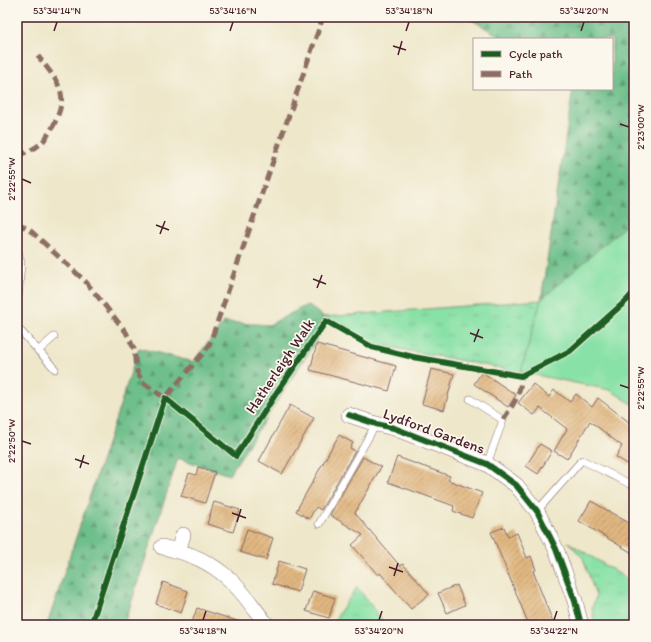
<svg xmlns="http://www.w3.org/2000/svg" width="651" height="642" font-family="Itim,sans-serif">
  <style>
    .grass { fill: url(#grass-tufts); stroke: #698068 }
    .forest { fill: url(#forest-firs); stroke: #5c6f5b }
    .park { fill: #88e1a6; stroke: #698068 }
    .building { fill: url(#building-hatch) }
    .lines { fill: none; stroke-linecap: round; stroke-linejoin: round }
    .lane-casing { stroke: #836563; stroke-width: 8 }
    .street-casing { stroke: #836563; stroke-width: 16 }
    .lane { stroke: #fff; stroke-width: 7 }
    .street { stroke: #fff; stroke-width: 15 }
    .quiet { stroke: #8d6e63; stroke-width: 5; stroke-dasharray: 10 5; stroke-linecap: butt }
    .cycleway-casing { stroke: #fbf7ec; stroke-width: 8 }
    .cycleway { stroke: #1b5e20; stroke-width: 6 }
    .ticks { fill: none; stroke: #4a1f2b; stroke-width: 1.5 }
    .labels { text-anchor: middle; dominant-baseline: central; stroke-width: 3.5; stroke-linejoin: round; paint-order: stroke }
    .street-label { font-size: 15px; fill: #4a1f2b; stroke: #fbf7ec }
    .neatline { fill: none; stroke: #4a1f2b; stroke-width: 1.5 }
    .ticks-label { font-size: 10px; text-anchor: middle; fill: #4a1f2b }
  </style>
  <defs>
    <pattern id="grass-tufts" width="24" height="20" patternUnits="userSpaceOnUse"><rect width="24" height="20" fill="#88e1a6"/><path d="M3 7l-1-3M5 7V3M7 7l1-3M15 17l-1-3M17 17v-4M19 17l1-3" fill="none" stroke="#77c18f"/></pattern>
    <pattern id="forest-firs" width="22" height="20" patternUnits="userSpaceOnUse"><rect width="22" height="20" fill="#6ebf8b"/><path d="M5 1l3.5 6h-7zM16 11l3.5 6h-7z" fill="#5c9b72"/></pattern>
    <pattern id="building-hatch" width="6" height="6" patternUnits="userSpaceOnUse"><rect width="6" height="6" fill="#e1b781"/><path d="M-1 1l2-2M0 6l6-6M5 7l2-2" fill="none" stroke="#b8946a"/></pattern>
  </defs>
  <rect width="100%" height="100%" fill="#fbf7ec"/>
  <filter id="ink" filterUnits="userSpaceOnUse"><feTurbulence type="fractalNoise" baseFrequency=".025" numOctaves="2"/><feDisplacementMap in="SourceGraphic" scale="8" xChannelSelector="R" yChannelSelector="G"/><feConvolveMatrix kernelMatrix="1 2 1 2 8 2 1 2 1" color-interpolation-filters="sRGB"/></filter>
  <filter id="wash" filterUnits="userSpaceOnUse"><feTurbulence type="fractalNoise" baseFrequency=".012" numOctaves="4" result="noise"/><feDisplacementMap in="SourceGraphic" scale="16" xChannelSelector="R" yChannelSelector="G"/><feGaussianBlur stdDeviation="0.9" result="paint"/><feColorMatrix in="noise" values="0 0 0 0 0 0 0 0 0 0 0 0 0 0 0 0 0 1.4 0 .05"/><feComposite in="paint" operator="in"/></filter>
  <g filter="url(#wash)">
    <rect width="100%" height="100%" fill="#eee7ca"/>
    <g class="grass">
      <polygon points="541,300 521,372 373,344 324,317"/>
      <polygon points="568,542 634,583 634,625 595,625 592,608 596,596 583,558"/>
      <polygon points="357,587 386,625 331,625"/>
    </g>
    <g class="forest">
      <polygon points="467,17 634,17 634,215 633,219 541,300 573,89 612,89 612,39 504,39"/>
      <polygon points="307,305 324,317 315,342 229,475 178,458 124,625 47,625 139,348 193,362 224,322 269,325"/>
    </g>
    <polygon class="park" points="634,215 634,405 610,390 521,372 541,300 633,219"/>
    <g id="blocks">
      <g class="building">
        <polygon points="317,344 396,366 389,391 310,370"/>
        <polygon points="431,369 454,374 444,410 422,404"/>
        <polygon points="482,372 516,395 508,407 474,384"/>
        <polygon points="533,384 549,397 554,390 570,402 576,394 592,407 598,398 634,426 634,457 629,465 616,457 622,446 590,421 567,459 554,451 567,429 540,408 534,415 518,403"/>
        <polygon points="290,405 314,418 282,474 259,461"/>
        <polygon points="339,435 353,443 350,448 355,451 321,510 316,507 309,519 296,511"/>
        <polygon points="540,444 552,451 538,474 526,466"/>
        <polygon points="363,457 381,467 355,513 400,566 403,564 429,594 411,609 380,573 378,575 352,545 363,535 330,515"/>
        <polygon points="397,457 450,476 448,480 482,493 472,518 453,511 454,506 388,482"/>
        <polygon points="198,467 215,472 205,503 181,496 189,473 196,475"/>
        <polygon points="591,501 634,526 634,554 579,521"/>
        <polygon points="214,502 240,510 233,532 207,524"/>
        <polygon points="504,527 508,537 517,533 527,558 531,556 536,570 533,571 554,625 529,625 491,532"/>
        <polygon points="247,529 273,538 266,560 240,552"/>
        <polygon points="279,561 305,569 298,592 272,584"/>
        <polygon points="163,582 188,591 181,613 156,604"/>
        <polygon points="457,585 465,605 447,613 438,593"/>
        <polygon points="313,591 335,598 329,618 306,611"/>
        <polygon points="197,608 240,622 240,625 191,625"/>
      </g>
    </g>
  </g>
  <g filter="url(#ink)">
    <use href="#blocks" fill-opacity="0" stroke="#836563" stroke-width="1"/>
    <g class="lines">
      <g class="lane-casing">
        <g id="lane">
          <polyline points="17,248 21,263 17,312"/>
          <polyline points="17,327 55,369"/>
          <polyline points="38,351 54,337"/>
          <polyline points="470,399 503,420 487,464"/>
          <polyline points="537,511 582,460 630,484 634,479"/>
          <polyline points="319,524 376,424"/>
        </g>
      </g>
      <g class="street-casing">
        <g id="street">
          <polyline points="349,415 376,424 394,428 487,464 516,485 537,511 556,549 575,601 581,625"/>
          <path d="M162 547C187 552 211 562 229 579 243 591 255 610 267 625"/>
          <polyline points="178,551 183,535"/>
        </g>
      </g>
      <use href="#lane" class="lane"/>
      <use href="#street" class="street"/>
      <g class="quiet">
        <path d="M17 156C24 153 33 150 39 145 50 137 65 106 61 93 58 79 46 67 38 56"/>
        <polyline points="17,222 32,232 86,282 126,332 134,349 136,369 142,382 165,398 209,346 323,17"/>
        <path d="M503 420C513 404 521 396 521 376"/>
      </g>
      <g class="cycleway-casing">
        <g id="cycleway">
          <polyline points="349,415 376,424 394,428 487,464 516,485 537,511 556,549 575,601 581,625"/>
          <polyline points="91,625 165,398 236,456 277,392 326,321 372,347 413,357 521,376 570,351 627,300 634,292"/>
        </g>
      </g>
      <use href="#cycleway" class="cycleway"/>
    </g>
  </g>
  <path class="ticks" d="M54 31 57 22M230 31 233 22M406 31 409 22M581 31 584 22M393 46 406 50M398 55 402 41M620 124 629 127M22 179 31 183M156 225 169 230M160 234 165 221M313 279 326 284M317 288 322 275M470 333 483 338M474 342 479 329M620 385 629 388M22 441 31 444M75 459 89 464M80 468 84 455M232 513 246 518M237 522 241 509M389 567 403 572M394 576 398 563M203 620 206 611M379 620 382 611M554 620 557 611"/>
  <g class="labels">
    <g class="street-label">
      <text transform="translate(280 366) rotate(-56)">Hatherleigh Walk</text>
      <text transform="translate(434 431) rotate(20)">Lydford Gardens</text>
    </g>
  </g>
  <rect width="651" height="642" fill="none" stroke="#fbf7ec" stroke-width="44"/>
  <rect x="473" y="38" width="140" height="52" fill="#fbf7ec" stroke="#b4a19f"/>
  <rect x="481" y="51" width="20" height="6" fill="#1b5e20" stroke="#b4a19f"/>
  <text x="509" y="58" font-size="12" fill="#4a1f2b">Cycle path</text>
  <rect x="481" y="71" width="20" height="6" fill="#8d6e63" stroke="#b4a19f"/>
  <text x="509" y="78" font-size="12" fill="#4a1f2b">Path</text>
  <rect x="22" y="22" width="607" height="598" class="neatline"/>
  <g class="ticks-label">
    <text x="57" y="14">53°34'14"N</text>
    <text x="233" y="14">53°34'16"N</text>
    <text x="409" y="14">53°34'18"N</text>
    <text x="584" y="14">53°34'20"N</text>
    <text transform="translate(640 127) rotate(-90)" y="4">2°23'00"W</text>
    <text transform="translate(11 179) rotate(-90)" y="4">2°22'55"W</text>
    <text transform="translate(640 388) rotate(-90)" y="4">2°22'55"W</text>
    <text transform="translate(11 441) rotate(-90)" y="4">2°22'50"W</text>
    <text x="203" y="634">53°34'18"N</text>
    <text x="379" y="634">53°34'20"N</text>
    <text x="554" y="634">53°34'22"N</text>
  </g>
</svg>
